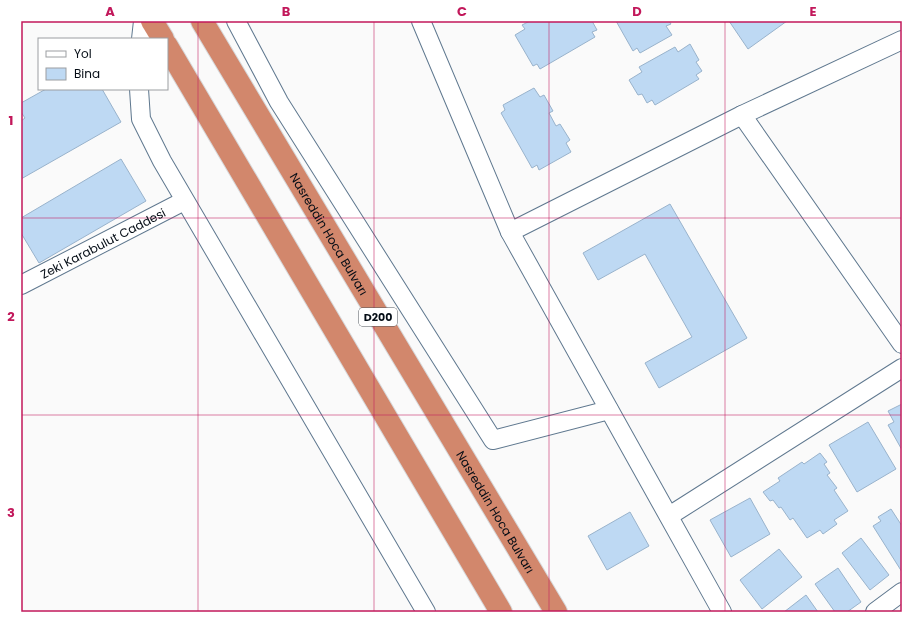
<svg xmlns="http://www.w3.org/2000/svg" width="923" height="633" font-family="Poppins,sans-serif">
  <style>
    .building { fill: #bed9f3; stroke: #99b3cc }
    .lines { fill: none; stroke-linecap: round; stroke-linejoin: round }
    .minor-casing { stroke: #5f788f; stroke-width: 20 }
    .highway-casing { stroke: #d7d8da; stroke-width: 24 }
    .minor { stroke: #fff; stroke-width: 18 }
    .highway { stroke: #d2876c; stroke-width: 22 }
    .grid { fill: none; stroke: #c2185b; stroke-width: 1; stroke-opacity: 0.55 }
    .labels { text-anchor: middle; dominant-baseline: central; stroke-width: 3.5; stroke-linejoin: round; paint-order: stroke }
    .shield { fill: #fff; stroke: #4f555b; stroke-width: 1 }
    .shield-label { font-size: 11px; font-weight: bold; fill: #040c15 }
    .street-label { font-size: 12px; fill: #040c15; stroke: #fff }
    .neatline { fill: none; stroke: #c2185b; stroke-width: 1.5 }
    .grid-label { font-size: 13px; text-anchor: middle; font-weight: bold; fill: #c2185b }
  </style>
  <rect width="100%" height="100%" fill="#fafafa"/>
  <g class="building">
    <polygon points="530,21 592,21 597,30 592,32 595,37 540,69 537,64 533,66 515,35 525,29 522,25"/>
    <polygon points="616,21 669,21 671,24 666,26 672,35 640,53 637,48 633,51"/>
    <polygon points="729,21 787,21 748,49"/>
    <polygon points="690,44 699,60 696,62 702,71 696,75 699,79 655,105 652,100 647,103 642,94 638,95 629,80 642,72 639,67 675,47 678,52"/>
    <polygon points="534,88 540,97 544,95 553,111 549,113 556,126 560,124 570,140 566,143 571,152 539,170 537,165 532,168 501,113 505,110 503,105"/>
    <polygon points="46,89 102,89 121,122 21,179 21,121 25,118 21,112 21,103"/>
    <polygon points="121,159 146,201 39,263 21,233 21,218"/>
    <polygon points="670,204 747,338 659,388 645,363 692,337 645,254 598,280 583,253"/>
    <polygon points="902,404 902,450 888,425 894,422 888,411"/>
    <polygon points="868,422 896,469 857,492 829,445"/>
    <polygon points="820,453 827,462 824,464 830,473 827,475 837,488 834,490 848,511 834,520 837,524 823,534 820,530 807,538 793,518 790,520 781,507 779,508 773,500 770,501 763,492 780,481 778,478 802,462 804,464"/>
    <polygon points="750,498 770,534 731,557 710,520"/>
    <polygon points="891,509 902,526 902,572 873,526 881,521 878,517"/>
    <polygon points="630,512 649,546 607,570 588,536"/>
    <polygon points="861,538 889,575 870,590 842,553"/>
    <polygon points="779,549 802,577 762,609 740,580"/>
    <polygon points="838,568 861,602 847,612 835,612 815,584"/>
    <polygon points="806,595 818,612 784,612"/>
  </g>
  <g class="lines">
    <g class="minor-casing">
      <g id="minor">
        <polyline points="236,21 279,102 493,440 609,410"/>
        <polyline points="421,21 510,232 722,612"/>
        <polyline points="141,39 143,21"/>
        <polyline points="139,89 141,119 162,161 426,612"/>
        <polyline points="742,115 902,344"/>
        <polyline points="510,232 742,115 902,40"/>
        <path id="s1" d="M21 285 184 201"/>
        <polyline points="669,516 902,368"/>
        <polyline points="875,612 902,592"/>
      </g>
    </g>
    <g class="highway-casing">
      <g id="highway">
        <polyline points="152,21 163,39"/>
        <path id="s2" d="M202 21 556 612"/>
        <polyline points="167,46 501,612"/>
      </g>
    </g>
    <use href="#minor" class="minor"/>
    <use href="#highway" class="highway"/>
  </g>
  <path class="grid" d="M198 21V612M374 21V612M549 21V612M725 21V612M21 218H902M21 415H902"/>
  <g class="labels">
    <rect class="shield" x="359" y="308" width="38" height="18" rx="3"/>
    <g class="shield-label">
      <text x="378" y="317">D200</text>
    </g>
    <g class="street-label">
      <text stroke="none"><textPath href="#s2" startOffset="248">Nasreddin Hoca Bulvarı</textPath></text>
      <text stroke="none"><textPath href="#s1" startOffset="92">Zeki Karabulut Caddesi</textPath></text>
      <text stroke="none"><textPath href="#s2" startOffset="572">Nasreddin Hoca Bulvarı</textPath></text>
    </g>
  </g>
  <rect width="923" height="633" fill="none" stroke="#ffffff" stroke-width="44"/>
  <rect x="38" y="38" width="130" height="52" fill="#ffffff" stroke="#9b9ea1"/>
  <rect x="46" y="51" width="20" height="6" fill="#ffffff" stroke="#9b9ea1"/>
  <text x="74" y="58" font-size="12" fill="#040c15">Yol</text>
  <rect x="46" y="68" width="20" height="12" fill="#bed9f3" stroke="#9b9ea1"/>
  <text x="74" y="78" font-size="12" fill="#040c15">Bina</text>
  <rect x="22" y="22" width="879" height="589" class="neatline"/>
  <g class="grid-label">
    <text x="110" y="16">A</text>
    <text x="286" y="16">B</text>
    <text x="462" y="16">C</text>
    <text x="637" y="16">D</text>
    <text x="813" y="16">E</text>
    <text x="11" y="125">1</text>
    <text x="11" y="321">2</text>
    <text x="11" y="517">3</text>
  </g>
</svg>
